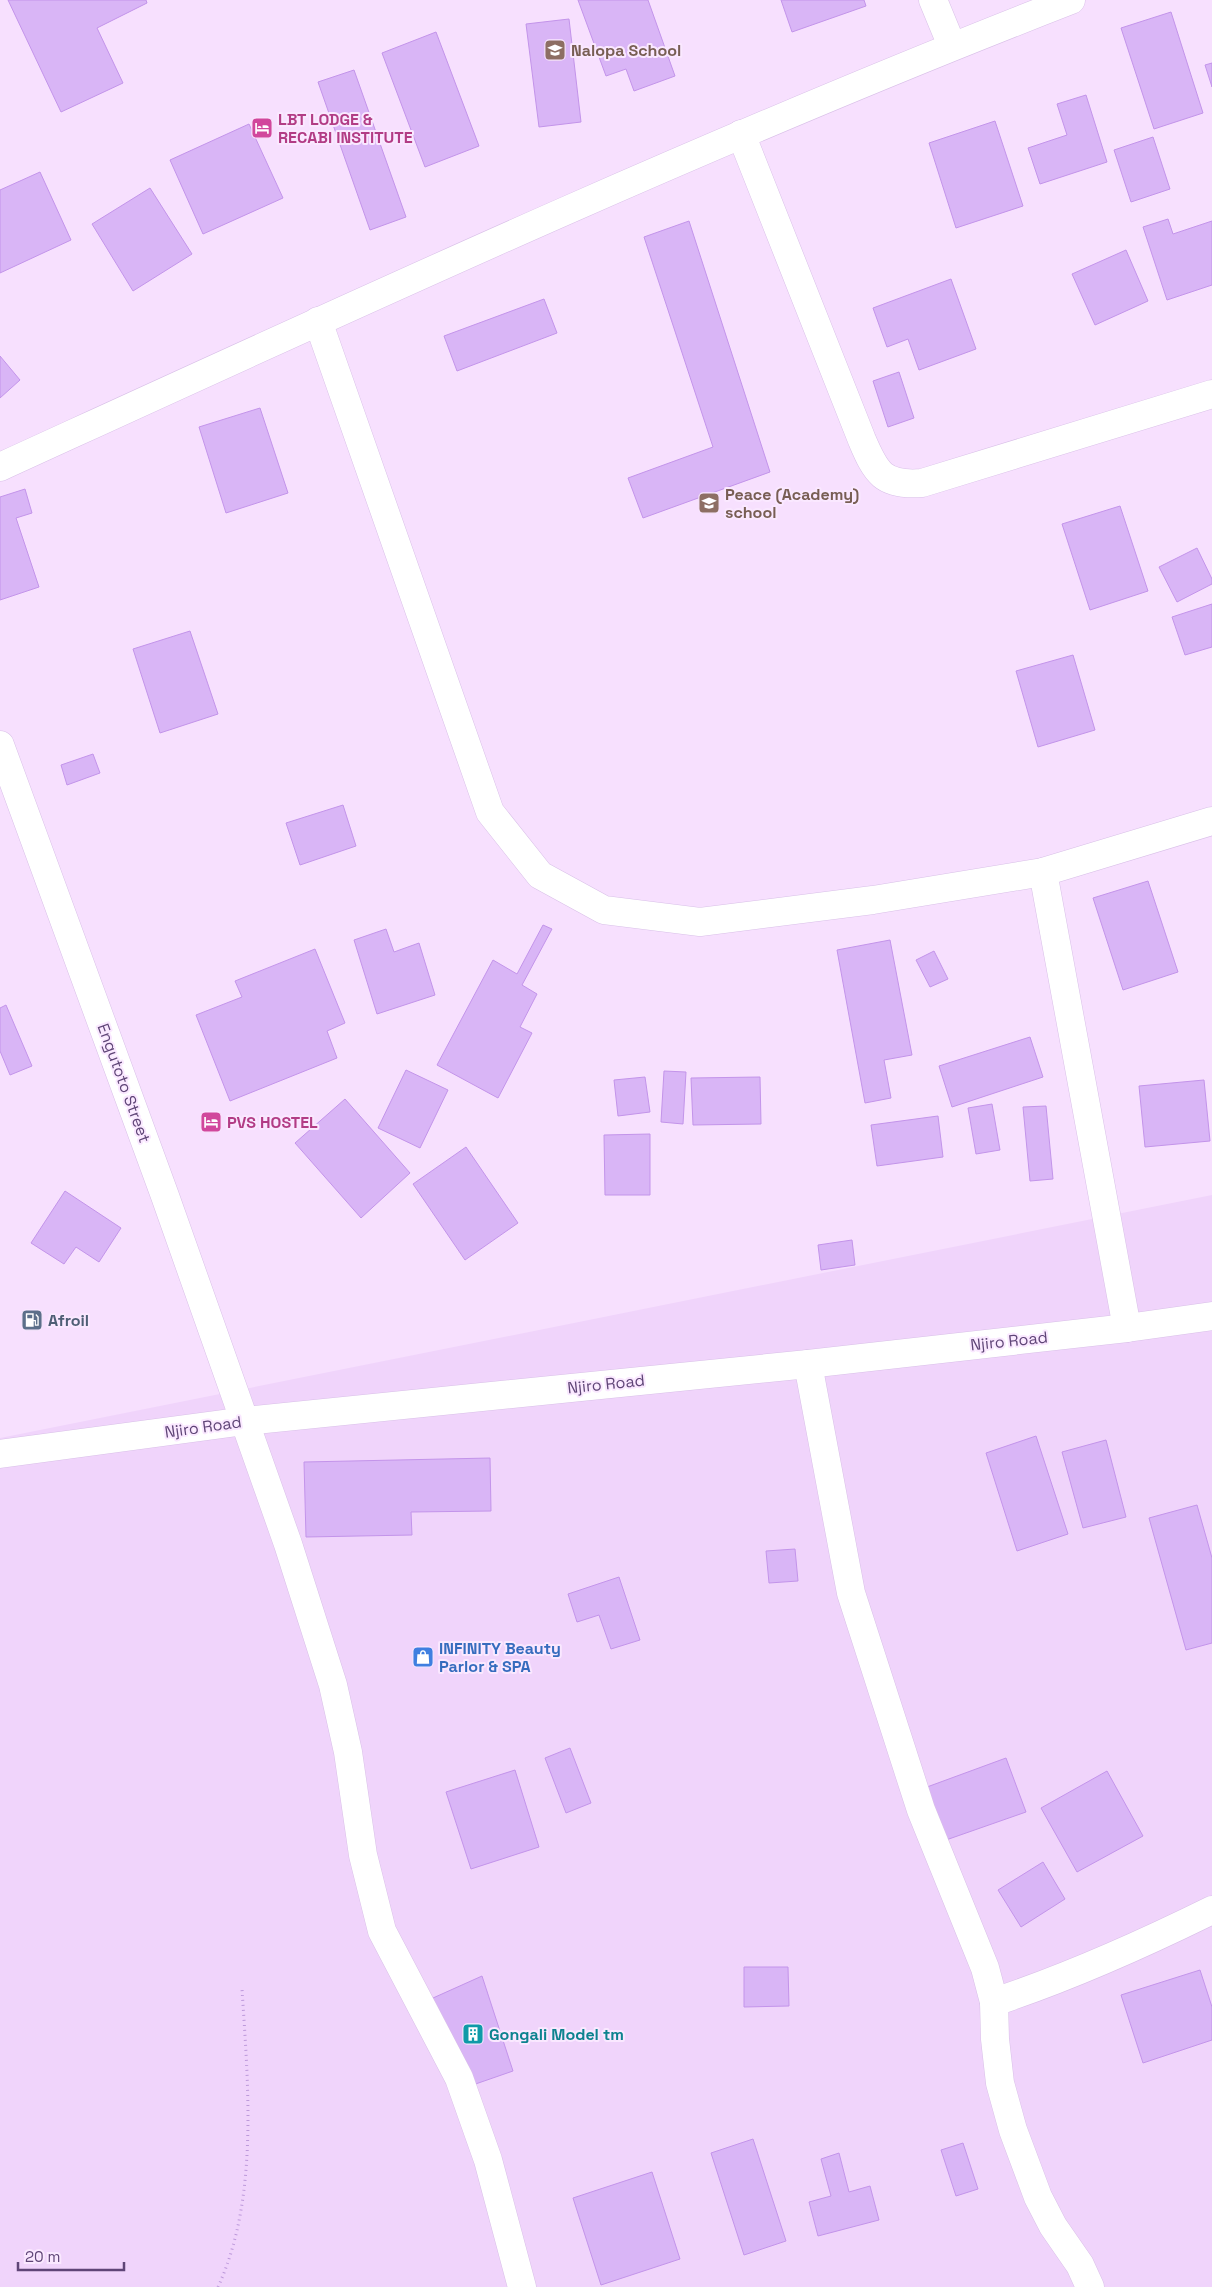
<svg xmlns="http://www.w3.org/2000/svg" width="1212" height="2287" font-family="'Space Grotesk',sans-serif">
  <style>
    .residential { fill: #f0d4fb }
    .building { fill: #d9b5f6; stroke: #c394ea }
    .lines { fill: none; stroke-linecap: round; stroke-linejoin: round }
    .minor-casing { stroke: #d9c0e8; stroke-width: 29 }
    .path { stroke: #bd99db; stroke-width: 3; stroke-dasharray: 1 4; stroke-linecap: butt }
    .minor { stroke: #fff; stroke-width: 28 }
    .labels { text-anchor: middle; dominant-baseline: central; stroke-width: 4; stroke-linejoin: round; paint-order: stroke }
    .education-label { font-size: 16px; font-weight: bold; fill: #785e54; stroke: #fae8ff; text-anchor: start }
    .hotel-label { font-size: 16px; font-weight: bold; fill: #b23c85; stroke: #fae8ff; text-anchor: start }
    .street-label { font-size: 16px; fill: #5f4577; stroke: #fae8ff }
    .service-label { font-size: 16px; font-weight: bold; fill: #4e5e75; stroke: #fae8ff; text-anchor: start }
    .shop-label { font-size: 16px; font-weight: bold; fill: #366cbe; stroke: #fae8ff; text-anchor: start }
    .culture-label { font-size: 16px; font-weight: bold; fill: #0d838f; stroke: #fae8ff; text-anchor: start }
  </style>
  <rect width="100%" height="100%" fill="#f7e0fe"/>
  <polygon class="residential" points="1212,1195 1212,2287 0,2287 0,1438"/>
  <g class="building">
    <polygon points="8,0 146,0 147,3 97,28 123,83 61,112"/>
    <polygon points="578,0 648,0 675,76 634,91 626,69 606,76"/>
    <polygon points="781,0 864,0 866,6 792,32"/>
    <polygon points="1171,12 1203,113 1154,129 1121,28"/>
    <polygon points="569,19 581,122 539,127 526,24"/>
    <polygon points="436,32 479,146 425,167 382,53"/>
    <polygon points="1212,63 1212,87 1205,65"/>
    <polygon points="354,70 406,217 370,230 318,82"/>
    <polygon points="1086,95 1107,162 1040,184 1028,148 1067,135 1057,104"/>
    <polygon points="995,121 1023,206 956,228 929,143"/>
    <polygon points="249,124 283,198 203,234 170,160"/>
    <polygon points="1153,137 1170,189 1131,202 1114,150"/>
    <polygon points="40,172 71,240 0,273 0,190"/>
    <polygon points="150,188 192,254 133,291 92,224"/>
    <polygon points="1168,219 1173,234 1212,221 1212,285 1167,300 1143,227"/>
    <polygon points="689,221 770,472 643,518 628,478 713,447 644,237"/>
    <polygon points="1126,250 1148,301 1095,325 1072,274"/>
    <polygon points="951,279 976,349 919,370 908,339 887,347 873,308"/>
    <polygon points="544,299 557,333 457,371 444,336"/>
    <polygon points="0,356 20,380 0,398"/>
    <polygon points="899,372 914,418 888,427 873,381"/>
    <polygon points="260,408 288,493 226,513 199,427"/>
    <polygon points="25,489 32,513 16,518 39,587 0,600 0,497"/>
    <polygon points="1120,506 1148,591 1090,610 1062,524"/>
    <polygon points="1197,548 1212,579 1212,584 1177,602 1159,567"/>
    <polygon points="1212,604 1212,647 1185,655 1172,617"/>
    <polygon points="190,631 218,714 160,733 133,649"/>
    <polygon points="1073,655 1095,730 1038,747 1016,671"/>
    <polygon points="93,754 100,773 67,785 61,765"/>
    <polygon points="343,805 356,846 300,865 286,823"/>
    <polygon points="1148,881 1178,972 1123,990 1093,898"/>
    <polygon points="543,925 552,929 522,985 537,994 520,1027 532,1033 498,1098 437,1065 493,960 517,974"/>
    <polygon points="386,929 394,952 419,943 435,995 377,1014 354,940"/>
    <polygon points="890,940 912,1055 884,1060 891,1098 865,1103 837,950"/>
    <polygon points="315,949 345,1023 327,1031 337,1058 230,1101 196,1015 242,997 235,981"/>
    <polygon points="934,951 948,979 930,987 916,960"/>
    <polygon points="6,1005 32,1066 10,1075 0,1051 0,1008"/>
    <polygon points="1030,1037 1043,1077 952,1107 939,1066"/>
    <polygon points="406,1070 448,1090 420,1148 378,1128"/>
    <polygon points="664,1071 686,1072 683,1124 661,1122"/>
    <polygon points="645,1077 650,1112 618,1116 614,1080"/>
    <polygon points="760,1077 761,1124 693,1125 691,1078"/>
    <polygon points="1204,1080 1210,1141 1145,1147 1139,1086"/>
    <polygon points="345,1099 410,1173 361,1218 295,1143"/>
    <polygon points="992,1104 1000,1150 976,1154 968,1108"/>
    <polygon points="1046,1106 1053,1179 1030,1181 1023,1107"/>
    <polygon points="938,1116 943,1157 877,1166 871,1125"/>
    <polygon points="650,1134 650,1195 605,1195 604,1135"/>
    <polygon points="466,1147 518,1223 465,1260 413,1184"/>
    <polygon points="65,1191 121,1228 99,1262 76,1247 64,1264 31,1243"/>
    <polygon points="852,1240 855,1265 821,1270 818,1245"/>
    <polygon points="1036,1436 1068,1534 1017,1551 986,1453"/>
    <polygon points="1106,1440 1126,1517 1083,1528 1062,1452"/>
    <polygon points="490,1458 491,1511 411,1512 412,1535 306,1537 304,1462"/>
    <polygon points="1197,1505 1212,1558 1212,1643 1186,1650 1149,1518"/>
    <polygon points="795,1549 798,1581 769,1583 766,1551"/>
    <polygon points="619,1577 640,1640 611,1649 599,1615 577,1622 568,1594"/>
    <polygon points="570,1748 591,1803 566,1813 545,1758"/>
    <polygon points="1006,1758 1026,1812 946,1840 927,1787"/>
    <polygon points="515,1770 539,1847 471,1869 446,1792"/>
    <polygon points="1107,1771 1143,1836 1077,1872 1041,1808"/>
    <polygon points="1043,1862 1065,1899 1021,1927 998,1890"/>
    <polygon points="744,1967 788,1967 789,2006 744,2007"/>
    <polygon points="1200,1970 1212,2007 1212,2040 1143,2063 1121,1995"/>
    <polygon points="482,1976 513,2071 464,2088 433,1998"/>
    <polygon points="753,2139 786,2241 744,2255 711,2153"/>
    <polygon points="963,2143 978,2189 956,2196 941,2150"/>
    <polygon points="839,2153 849,2192 870,2186 879,2220 818,2236 809,2202 831,2196 821,2159"/>
    <polygon points="652,2172 680,2259 601,2285 573,2198"/>
  </g>
  <g class="lines">
    <g class="minor-casing">
      <g id="minor">
        <polyline points="933,0 952,46"/>
        <path d="M741 134 862 440C876 473 883 486 922 483L1212 394"/>
        <polyline points="318,321 490,812 540,875 604,910 700,922 873,900 1043,872 1212,821"/>
        <path d="M0 467C354 305 708 141 1071 0"/>
        <polyline points="0,745 165,1196 288,1544 333,1685 348,1752 363,1855 382,1931 459,2078 488,2160 522,2287"/>
        <polyline points="1043,872 1127,1328"/>
        <polyline points="808,1364 851,1593 921,1810 985,1968 994,2002 995,2039 1000,2083 1013,2130 1038,2197 1053,2226 1080,2265 1090,2287"/>
        <polyline points="0,1454 245,1421 808,1364 1127,1328 1212,1316"/>
        <path d="M994 2002C1070 1977 1141 1945 1212 1910"/>
      </g>
    </g>
    <path class="path" d="M218 2287C259 2198 248 2084 242 1989"/>
    <use href="#minor" class="minor"/>
  </g>
  <defs>
    <g id="school-square" transform="scale(1.125)"><rect x="-9" y="-9" width="18" height="18" rx="4" fill="#8d6e63" stroke="#fae8ff"/><path d="M0-5L7-2L0 1L-7-2ZM-4 1L0 2.5L4 1V4Q0 6-4 4Z" fill="#fff"/></g>
    <g id="hotel-square" transform="scale(1.125)"><rect x="-9" y="-9" width="18" height="18" rx="4" fill="#d1479c" stroke="#fae8ff"/><path d="M-6-4.5h1.5V1H6V5H4.5V3h-9V5H-6ZM-4 0a1.8 1.8 0 1 1 3.6 0ZM.5 0V-2.5h3Q6-2.5 6 0Z" fill="#fff"/></g>
    <g id="fuel-square" transform="scale(1.125)"><rect x="-9" y="-9" width="18" height="18" rx="4" fill="#5c6f8a" stroke="#fae8ff"/><path d="M-5.5-6h7V0h2V4h1.3V-2.5L3-4.5l.8-.8L6-3V5H2.5V1h-1V6h-7ZM-4.2-4.7v3.2H.2V-4.7Z" fill="#fff"/></g>
    <g id="shop-square" transform="scale(1.125)"><rect x="-9" y="-9" width="18" height="18" rx="4" fill="#3f7fe0" stroke="#fae8ff"/><path d="M-5-2.5h2.3a2.7 3.5 0 0 1 5.4 0H5L5.5 6h-11ZM-1.5-2.5h3a1.5 2.3 0 0 0-3 0Z" fill="#fff"/></g>
    <g id="building-square" transform="scale(1.125)"><rect x="-9" y="-9" width="18" height="18" rx="4" fill="#0f9aa8" stroke="#fae8ff"/><path d="M-4-6H4V6H1V3H-1V6H-4ZM-2.5-4.3h1.7v1.8h-1.7ZM.8-4.3h1.7v1.8H.8ZM-2.5-1h1.7V.8h-1.7ZM.8-1h1.7V.8H.8Z" fill="#fff"/></g>
  </defs>
  <g fill-rule="evenodd">
    <use href="#school-square" x="555" y="50"/>
    <use href="#hotel-square" x="262" y="128"/>
    <use href="#school-square" x="709" y="503"/>
    <use href="#hotel-square" x="211" y="1122"/>
    <use href="#fuel-square" x="32" y="1320"/>
    <use href="#shop-square" x="423" y="1657"/>
    <use href="#building-square" x="473" y="2034"/>
  </g>
  <g class="labels">
    <g class="education-label">
      <text x="571" y="50">Nalopa School</text>
      <text x="725" y="494">Peace (Academy)<tspan x="725" dy="18">school</tspan></text>
    </g>
    <g class="hotel-label">
      <text x="278" y="119">LBT LODGE &amp;<tspan x="278" dy="18">RECABI INSTITUTE</tspan></text>
      <text x="227" y="1122">PVS HOSTEL</text>
    </g>
    <g class="street-label">
      <text transform="translate(124 1083) rotate(70)">Engutoto Street</text>
      <text transform="translate(1009 1341) rotate(-6)">Njiro Road</text>
      <text transform="translate(606 1384) rotate(-6)">Njiro Road</text>
      <text transform="translate(203 1427) rotate(-8)">Njiro Road</text>
    </g>
    <g class="service-label">
      <text x="48" y="1320">Afroil</text>
    </g>
    <g class="shop-label">
      <text x="439" y="1648">INFINITY Beauty<tspan x="439" dy="18">Parlor &amp; SPA</tspan></text>
    </g>
    <g class="culture-label">
      <text x="489" y="2034">Gongali Model tm</text>
    </g>
  </g>
  <path d="M18 2262v8h106v-8" fill="none" stroke="#5f4577" stroke-width="2.5"/>
  <text x="25" y="2262" font-size="15" fill="#5f4577" stroke="#fae8ff" stroke-width="4" paint-order="stroke">20 m</text>
</svg>
